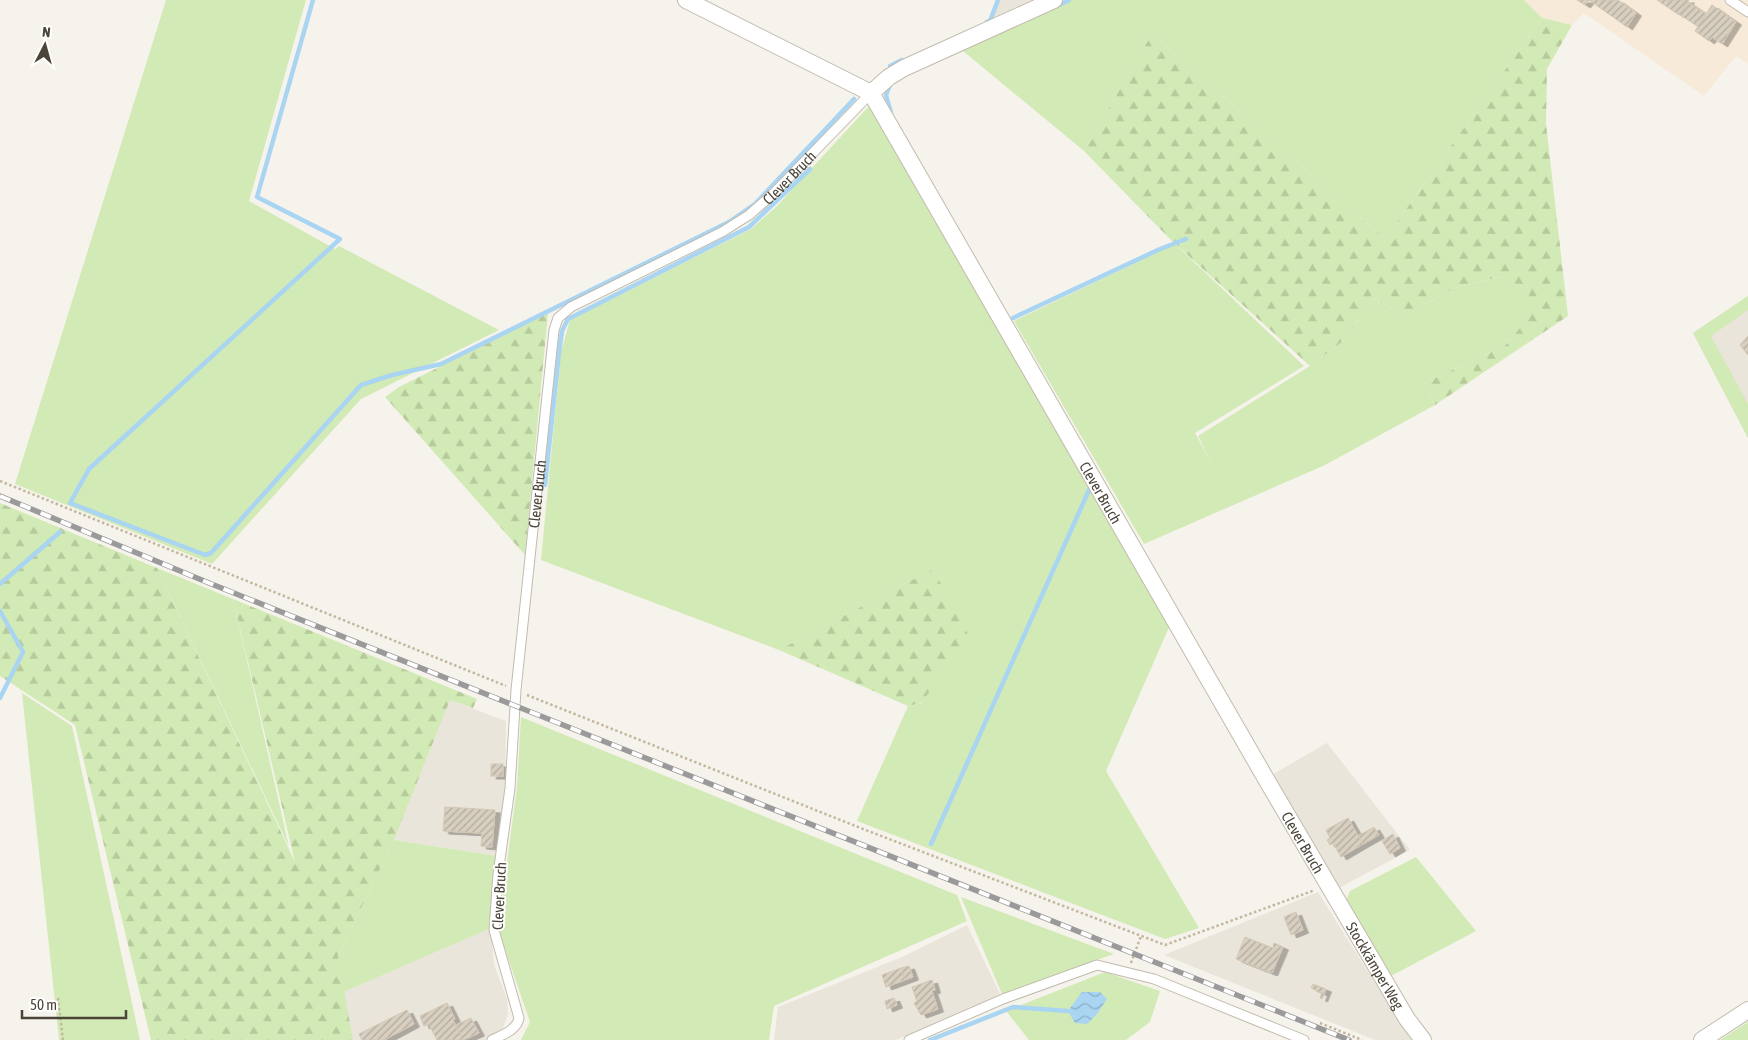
<svg xmlns="http://www.w3.org/2000/svg" width="1748" height="1040" font-family="'Asap Condensed',sans-serif">
  <style>
    .residential { fill: #eae5da }
    .commercial { fill: #f7ead8 }
    .green { fill: #d2eab5 }
    .forest { fill: url(#forest-firs) }
    .water { fill: url(#water-waves) }
    .lines { fill: none; stroke-linecap: round; stroke-linejoin: round }
    .stream { stroke: #a9d4f2; stroke-width: 4.5 }
    .building { fill: url(#building-hatch); stroke: #d3c7b4; filter: url(#shadow) }
    .lane-casing { stroke: #c2bbae; stroke-width: 11 }
    .street-casing { stroke: #c2bbae; stroke-width: 18 }
    .path { stroke: #c4b79f; stroke-width: 2.5; stroke-dasharray: 2.5 2.5; stroke-linecap: butt }
    .lane { stroke: #fff; stroke-width: 9 }
    .street { stroke: #fff; stroke-width: 16 }
    .rail-casing { stroke: #9a9a9a; stroke-width: 5.5 }
    .rail { stroke: #fff; stroke-width: 4; stroke-dasharray: 11; stroke-linecap: butt }
    .labels { text-anchor: middle; dominant-baseline: central; stroke-width: 4; stroke-linejoin: round; paint-order: stroke }
    .street-label { font-size: 15px; fill: #4b4439; stroke: #fff }
  </style>
  <defs>
    <pattern id="forest-firs" width="22" height="20" patternUnits="userSpaceOnUse" patternTransform="scale(1.25)"><rect width="22" height="20" fill="#d2eab5"/><path d="M5 1l3.5 6h-7zM16 11l3.5 6h-7z" fill="#b6ca9c"/></pattern>
    <pattern id="water-waves" width="16" height="10" patternUnits="userSpaceOnUse" patternTransform="scale(1.25)"><rect width="16" height="10" fill="#a9d4f2"/><path d="M0 5q4-4 8 0t8 0" fill="none" stroke="#8caec5"/></pattern>
    <pattern id="building-hatch" width="6" height="6" patternUnits="userSpaceOnUse" patternTransform="scale(1.25)"><rect width="6" height="6" fill="#d8cfc1"/><path d="M-1 1l2-2M0 6l6-6M5 7l2-2" fill="none" stroke="#b1aa9e"/></pattern>
    <filter id="shadow"><feDropShadow dx="5.5" dy="3" stdDeviation="0" flood-color="#0004"/></filter>
  </defs>
  <rect width="100%" height="100%" fill="#f6f3ec"/>
  <g class="residential">
    <polygon points="1000,0 1031,0 993,18"/>
    <polygon points="1748,296 1748,438 1693,333"/>
    <polygon points="450,700 506,721 505,784 497,856 394,840"/>
    <polygon points="1327,743 1410,850 1337,889 1270,776"/>
    <polygon points="1318,892 1402,1026 1414,1040 1375,1040 1164,955"/>
    <polygon points="967,925 1000,994 896,1040 774,1040 778,1007 902,957"/>
    <polygon points="491,928 494,964 507,999 508,1014 503,1028 489,1040 353,1040 344,992"/>
  </g>
  <polygon class="commercial" points="1524,0 1748,0 1748,64 1736,56 1704,96 1584,13 1572,25 1542,18"/>
  <g class="green">
    <polygon points="166,0 306,0 249,201 335,249 339,246 499,330 361,399 212,564 15,484"/>
    <polygon points="1070,0 1524,0 1542,18 1385,239 1152,34 1084,151 963,51"/>
    <polygon points="870,105 1170,625 1106,771 1199,928 1165,939 857,821 908,706 922,703 933,569 779,650 541,560 561,352 570,320 751,229 776,207"/>
    <polygon points="1175,244 1304,366 1195,433 1211,462 1198,436 1310,366 1343,341 1375,299 1405,316 1454,288 1500,277 1529,291 1529,317 1506,345 1424,383 1435,405 1325,465 1144,544 1014,321"/>
    <polygon points="1748,296 1748,310 1711,336 1748,404 1748,438 1693,333"/>
    <polygon points="157,568 233,599 289,847"/>
    <polygon points="22,693 72,726 140,1040 59,1040"/>
    <polygon points="521,717 957,895 967,921 774,1006 769,1040 521,1040 530,1022 498,929 517,787"/>
    <polygon points="394,840 497,856 491,928 344,992 338,956"/>
    <polygon points="1416,857 1476,931 1389,977 1345,903 1350,891"/>
    <polygon points="961,897 1114,954 1002,994"/>
    <polygon points="1105,972 1160,991 1150,1022 1126,1040 1029,1040 1006,1011"/>
    <polygon points="1748,1022 1748,1040 1720,1040"/>
  </g>
  <g class="forest">
    <polygon points="1542,18 1572,25 1547,69 1546,124 1568,316 1435,405 1424,383 1506,345 1529,317 1529,291 1499,277 1454,288 1405,316 1375,299 1343,341 1310,366 1171,240 1084,151 1152,34 1385,239"/>
    <polygon points="548,313 525,555 385,397 399,387"/>
    <polygon points="0,503 157,568 295,862 233,599 477,699 473,708 450,700 394,840 338,956 353,1040 151,1040 75,725 0,676"/>
    <polygon points="933,569 970,638 921,703 908,706 779,650"/>
  </g>
  <polygon class="water" points="1082,992 1100,992 1107,999 1097,1014 1087,1024 1075,1023 1068,1011"/>
  <g class="lines">
    <g class="stream">
      <polyline points="313,0 257,197 340,239 89,469 70,503 205,555 211,553 361,385 392,375 441,364 729,222 755,204 854,99"/>
      <polyline points="1057,6 1069,0"/>
      <polyline points="987,22 990,21 998,0"/>
      <polyline points="890,66 902,60"/>
      <polyline points="890,85 886,95 891,113"/>
      <polyline points="1013,318 1160,249 1186,239"/>
      <polyline points="545,485 559,353 562,331 568,319 749,227 810,169"/>
      <polyline points="0,584 60,532"/>
      <polyline points="0,611 23,652 0,698"/>
      <polyline points="931,844 1089,490"/>
      <polyline points="930,1040 1013,1007 1068,1011"/>
    </g>
  </g>
  <g class="building">
    <polygon points="1577,0 1618,0 1636,13 1627,27 1589,0 1585,5"/>
    <polygon points="1657,0 1689,0 1679,15"/>
    <polygon points="1688,2 1706,14 1697,26 1679,14"/>
    <polygon points="1712,5 1736,22 1722,44 1712,37 1709,41 1695,31"/>
    <polygon points="1748,336 1748,355 1740,345"/>
    <rect x="491" y="764" width="12" height="12"/>
    <polygon points="445,807 495,810 492,847 481,846 482,833 443,831"/>
    <polygon points="1348,818 1363,844 1341,857 1333,843 1330,845 1327,840 1330,838 1326,830"/>
    <polygon points="1374,827 1379,835 1363,844 1358,836"/>
    <polygon points="1393,834 1400,848 1390,854 1382,841"/>
    <polygon points="1296,912 1303,930 1291,935 1284,917"/>
    <polygon points="1245,937 1273,948 1274,943 1283,947 1272,973 1236,959"/>
    <polygon points="909,966 913,977 905,980 901,968"/>
    <polygon points="901,968 905,980 886,987 882,975"/>
    <polygon points="932,980 935,990 932,991 938,1009 921,1015 914,1003 917,1002 912,987"/>
    <polygon points="1313,984 1326,989 1322,999 1320,998 1322,993 1311,988"/>
    <polygon points="894,998 897,1005 887,1009 885,1001"/>
    <polygon points="447,1003 455,1019 453,1020 463,1040 437,1040 429,1024 424,1026 420,1016"/>
    <polygon points="407,1010 414,1024 384,1040 362,1040 359,1034"/>
    <polygon points="471,1018 479,1033 463,1040 456,1025"/>
  </g>
  <g class="lines">
    <g class="lane-casing">
      <g id="lane">
        <polyline points="1730,0 1748,12"/>
        <path id="s1" d="M492 1040C502 1035 517 1030 519 1018L494 930 498 874 510 788 516 690 554 330 558 318 571 307 722 232 749 215 774 193 871 93"/>
        <polyline points="909,1040 1003,999 1097,965 1154,979 1304,1040"/>
      </g>
    </g>
    <g class="street-casing">
      <g id="street">
        <path id="s2" d="M686 0 871 93 1266 779 1407 1019 1423 1040"/>
        <polyline points="871,93 889,77 904,68 1054,0"/>
        <polyline points="1702,1040 1748,1010"/>
      </g>
    </g>
    <g class="path">
      <polyline points="0,481 506,686"/>
      <polyline points="527,695 863,829 1165,945 1315,890"/>
      <polyline points="1131,963 1141,936"/>
      <polyline points="58,998 63,1040"/>
      <polyline points="1320,1023 1362,1040"/>
    </g>
    <use href="#lane" class="lane"/>
    <use href="#street" class="street"/>
    <g class="rail-casing">
      <polyline id="rail" points="0,496 209,583 1349,1040"/>
    </g>
    <use href="#rail" class="rail"/>
  </g>
  <g class="labels">
    <g class="street-label">
      <text stroke="none"><textPath href="#s1" startOffset="1016">Clever Bruch</textPath></text>
      <text stroke="none"><textPath href="#s2" startOffset="668">Clever Bruch</textPath></text>
      <text stroke="none"><textPath href="#s1" startOffset="566">Clever Bruch</textPath></text>
      <text stroke="none"><textPath href="#s2" startOffset="1072">Clever Bruch</textPath></text>
      <text transform="translate(499 896) rotate(-87)">Clever Bruch</text>
      <text stroke="none"><textPath href="#s2" startOffset="1215">Stockkämper Weg</textPath></text>
    </g>
  </g>
  <g transform="translate(45 45) rotate(6)" stroke="#ffffff" stroke-width="4" paint-order="stroke">
  <path d="M0-4L9 19L0 12L-9 19Z" fill="#4b4439"/>
  <text y="-8" font-size="14" font-weight="bold" text-anchor="middle" fill="#4b4439">N</text>
  </g>
  <path d="M22 1010v8h104v-8" fill="none" stroke="#4b4439" stroke-width="2.5"/>
  <text x="30" y="1010" font-size="15" fill="#4b4439" stroke="#ffffff" stroke-width="4" paint-order="stroke">50 m</text>
</svg>
